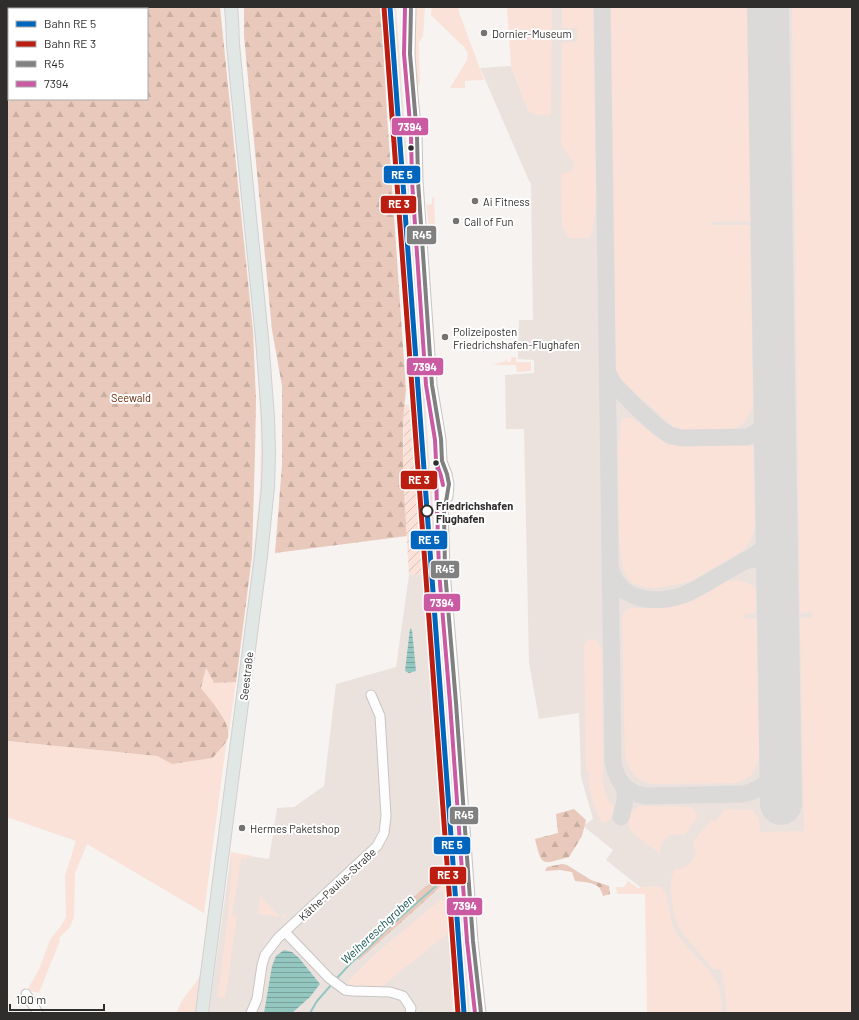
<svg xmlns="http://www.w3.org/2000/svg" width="859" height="1020" font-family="Barlow,sans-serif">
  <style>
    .built { fill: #ebe2de }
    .green { fill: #fae2d9 }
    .forest { fill: url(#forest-firs); fill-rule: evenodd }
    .garden { fill: url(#garden-furrows) }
    .water { fill: url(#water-rules) }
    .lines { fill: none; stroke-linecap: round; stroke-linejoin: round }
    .stream { stroke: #95c7c1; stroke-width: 2 }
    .taxiway { stroke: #dcdad9; stroke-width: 17 }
    .runway { stroke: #dcdad9; stroke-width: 42 }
    .minor-casing { stroke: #c7c5c4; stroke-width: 11 }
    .major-casing { stroke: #d2d1d0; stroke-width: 14 }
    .minor { stroke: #fefdfd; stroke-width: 9 }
    .major { stroke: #e0e7e5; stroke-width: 12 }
    .bus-1-casing { stroke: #fff; stroke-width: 7 }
    .bus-2-casing { stroke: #fff; stroke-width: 7 }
    .bus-1 { stroke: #808080; stroke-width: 4 }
    .bus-2 { stroke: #ca5ba2; stroke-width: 4 }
    .rail-1-casing { stroke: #fff; stroke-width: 8 }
    .rail-2-casing { stroke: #fff; stroke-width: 8 }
    .rail-1 { stroke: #0065bd; stroke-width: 5 }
    .rail-2 { stroke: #bb1e10; stroke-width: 5 }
    .poi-dot { fill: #757372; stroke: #fff; stroke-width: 1.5 }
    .bus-dot { fill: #302e2d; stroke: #fff; stroke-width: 1.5 }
    .stop-dot { fill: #fff; stroke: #302e2d; stroke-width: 2 }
    .labels { text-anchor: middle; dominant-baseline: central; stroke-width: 4; stroke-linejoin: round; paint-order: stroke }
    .poi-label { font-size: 11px; fill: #302e2d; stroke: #fff; text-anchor: start }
    .park-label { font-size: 11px; fill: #672402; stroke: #fff }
    .stop-label { font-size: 11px; font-weight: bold; fill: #302e2d; stroke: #fff; text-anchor: start }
    .street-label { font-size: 11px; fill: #302e2d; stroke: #fff }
    .water-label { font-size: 12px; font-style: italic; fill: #12524d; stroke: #fff }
    .line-badge { stroke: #fff; stroke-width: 1.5 }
    .badge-label { font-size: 11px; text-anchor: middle; font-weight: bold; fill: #fff }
  </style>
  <defs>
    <pattern id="forest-firs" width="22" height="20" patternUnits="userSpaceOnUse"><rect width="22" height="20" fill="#e9c9bb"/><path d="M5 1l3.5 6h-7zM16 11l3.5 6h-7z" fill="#c8ada1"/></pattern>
    <pattern id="garden-furrows" width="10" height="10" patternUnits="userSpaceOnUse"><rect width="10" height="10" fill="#fae2d9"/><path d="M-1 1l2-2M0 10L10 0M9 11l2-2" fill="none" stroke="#d7c2bb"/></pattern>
    <pattern id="water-rules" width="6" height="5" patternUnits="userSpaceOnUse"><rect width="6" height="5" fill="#95c7c1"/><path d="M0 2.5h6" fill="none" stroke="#7aa29d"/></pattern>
  </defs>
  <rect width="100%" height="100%" fill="#f6f3f1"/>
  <g class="built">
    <polygon points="388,7 396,7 470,1013 462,1013"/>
    <polygon points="531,7 852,7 852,1013 648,1013 647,887 640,887 606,860 613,850 583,826 593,819 581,777 579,713 539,719 529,663 524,429 506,429 505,375 534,373 534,360 518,359 519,320 533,320 531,183 530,183 480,68 511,66 528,110"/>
    <polygon points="427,574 449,864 457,1013 209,1013 231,853 269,859 277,808 294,807 324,786 336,684 396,667 409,575"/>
  </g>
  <g class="green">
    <polygon points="415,7 425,7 423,36 419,43 419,47 420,81 418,88 416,89 414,43"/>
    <polygon points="432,7 458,7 460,15 484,80 465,81 465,88 450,88 467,60 468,53 464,47 431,15"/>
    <path d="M507 7H552L551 115C542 115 533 117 528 110L511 66Z"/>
    <polygon points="562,7 594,7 597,186 597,198 592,234 588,238 569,238 565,233 562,225 561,174 572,171 574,163 561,145 562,42 577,42 577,28 562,28"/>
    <polygon points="611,7 748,7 751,221 711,222 711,225 750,225 753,407 745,421 736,429 685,431 671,425 622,381 616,373"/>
    <polygon points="792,7 852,7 852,1013 727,1013 725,988 723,979 722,970 713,969 683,934 677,923 673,910 671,890 671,879 675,869 684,868 690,863 694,858 696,852 693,842 711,820 715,822 725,809 753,810 759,819 760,832 804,831 800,618 813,617 812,612 800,613"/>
    <polygon points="434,197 435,227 430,227 430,232 429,232 427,208 426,205 432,204 432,198"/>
    <polygon points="254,330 258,334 265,453 261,527 234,729 232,730 232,728 251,579 260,489 261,442 259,379"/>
    <polygon points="507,357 507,362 511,362 511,357 516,357 516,362 531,362 531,371 517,372 516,365 492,365 506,361"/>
    <polygon points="628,417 633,419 668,445 749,444 753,447 755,524 754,531 750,541 744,550 693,580 684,583 654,588 643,587 633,583 627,577 623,570 619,537 618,449 621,422 623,419"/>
    <path d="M737 580 750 584 756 589V613L745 614 744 618 757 619 759 758C753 775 752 777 735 783L651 784C634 779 628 770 625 754L622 616 625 611 630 608H664L691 601 727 581Z"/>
    <path d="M590 639C597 639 600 644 602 650L603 785 607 799 614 806C614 813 610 821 604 823 596 817 590 791 588 781L591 774 586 769 584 645 585 643Z"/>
    <polygon points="206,668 214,683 236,682 229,732 221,714 201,688"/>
    <path d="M231 735H233L197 1013H178L177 1012C181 997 194 988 200 975Z"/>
    <polygon points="227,740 223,768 204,913 87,844 75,873 74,917 70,927 59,938 60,940 39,993 34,992 28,989 39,969 50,940 61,926 66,917 65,876 76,841 7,817 7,741 157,756 172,764 213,758"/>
    <path d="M639 806 691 807 696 812 697 818 684 835C670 833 660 838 660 854L632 832 628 825 630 814Z"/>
    <polygon points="231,852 252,856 252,858 247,857 246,860 241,859 232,915 237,916 225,998 218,997 228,915 232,863 230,857"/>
    <polygon points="451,871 458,1013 452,1013 449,932 380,988 359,988 349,986 349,980 373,956 445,896 438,888 444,882 440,875"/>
    <polygon points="628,881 638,888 648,886 661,887 666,894 671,920 675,932 689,949 708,969 719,986 721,997 722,1013 647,1013 645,894 617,894 616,887 624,887"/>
    <polygon points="260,896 280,917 284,914 288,918 258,914"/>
  </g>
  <g class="forest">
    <path d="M7 7H220L253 331 256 400 255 453 252 556 236 682 214 683 206 668 201 688C210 700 232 723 228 738 225 745 217 752 213 758L172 764 157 756 7 741ZM9 9H147V99H9Z"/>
    <path d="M244 7H381L387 115 406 390C400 438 404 488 407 536L275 553 282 465V386L272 330 244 36Z"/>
    <path d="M574 809 586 820 582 836 569 857C542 864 542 868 535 839L558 833 556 814Z"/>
    <path d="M562 864 567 865 591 880 609 886 610 894 603 896C600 881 587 883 575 881L572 872 560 870 545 871 547 867Z"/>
    <polygon points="440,875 445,882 427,899 359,960 354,955 420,891"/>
  </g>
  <polygon class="garden" points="416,404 422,482 421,482 422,502 418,503 420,539 425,539 427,574 409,575 403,473 404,405"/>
  <g class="water">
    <polygon points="410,628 412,630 416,671 409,673 405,671"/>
    <polygon points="284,950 292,952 299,958 320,984 310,997 292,1013 264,1013 272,966 276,956"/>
  </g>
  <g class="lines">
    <g class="stream">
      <polyline points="336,979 351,963 368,948 388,928 444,879"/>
      <polyline points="310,1013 317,1001 332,984"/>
    </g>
    <g class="taxiway">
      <path d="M602 7 613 761C616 781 626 793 646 796L743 794C766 789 777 775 780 752"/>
      <path d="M608 373 613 383 634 405 658 427 669 435 681 438 747 437C765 430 772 420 775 401"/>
      <path d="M744 561C761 556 771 562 777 578"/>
      <path d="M611 570C620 602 657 604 683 595 699 589 714 578 729 570 742 562 760 555 768 542 773 535 775 527 776 519"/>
      <path d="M621 817C624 806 628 794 622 784"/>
    </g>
    <polyline class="runway" points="768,7 781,804"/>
    <g class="minor-casing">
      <g id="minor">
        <polyline points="411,7 410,54 413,96 417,135 418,181 432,385 441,439 442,461 444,467 447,474 449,484 448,497"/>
        <polyline points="444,467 442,475 445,571 456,703 473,941 481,1013"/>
        <polyline points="285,932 329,978 345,990 353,991 390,992 403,996 411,1008 410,1013"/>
        <polyline points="26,994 38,1013"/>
        <polyline points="251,1013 257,999 262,965 265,955 278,938 377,846 384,833 386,816 380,716 371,695"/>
      </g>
    </g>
    <g class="major-casing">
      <polyline id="major" points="202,1013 261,556 268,487 269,452 268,418 262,338 237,87 233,44 232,19 231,7"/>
    </g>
    <use href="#minor" class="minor"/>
    <use href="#major" class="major"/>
    <g class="bus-1-casing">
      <polyline id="bus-1" points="411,7 410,54 417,135 418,181 432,385 441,439 442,461 447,474 449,484 444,513 445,571 456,703 473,941 481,1013"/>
    </g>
    <g class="bus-2-casing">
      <g id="bus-2">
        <polyline points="405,7 404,54 411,135 412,181 426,385 435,440 436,462 441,476 443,485"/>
        <polyline points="438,466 436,475 439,571 450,703 467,941 475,1013"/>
      </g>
    </g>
    <use href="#bus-1" class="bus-1"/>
    <use href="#bus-2" class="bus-2"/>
    <g class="rail-1-casing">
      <polyline id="rail-1" points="390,7 464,1013"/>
    </g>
    <g class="rail-2-casing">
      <polyline id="rail-2" points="384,7 458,1013"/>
    </g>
    <use href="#rail-1" class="rail-1"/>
    <use href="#rail-2" class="rail-2"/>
  </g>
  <g class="poi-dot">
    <circle cx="484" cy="33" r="4"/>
    <circle cx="475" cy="201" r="4"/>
    <circle cx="456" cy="221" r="4"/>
    <circle cx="445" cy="337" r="4"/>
    <circle cx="242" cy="828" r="4"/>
  </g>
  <g class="bus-dot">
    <circle cx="411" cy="148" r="3.5"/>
    <circle cx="436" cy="463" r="3.5"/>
  </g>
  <circle class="stop-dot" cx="427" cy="511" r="5.5"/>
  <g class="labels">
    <g class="poi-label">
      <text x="492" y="33">Dornier-Museum</text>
      <text x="483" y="201">Ai Fitness</text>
      <text x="464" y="221">Call of Fun</text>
      <text x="453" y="331">Polizeiposten<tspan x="453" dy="13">Friedrichshafen-Flughafen</tspan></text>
      <text x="250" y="828">Hermes Paketshop</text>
    </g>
    <g class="park-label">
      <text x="131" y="397">Seewald</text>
    </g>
    <g class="stop-label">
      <text x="436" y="505">Friedrichshafen<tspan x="436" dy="13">Flughafen</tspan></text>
    </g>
    <g class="street-label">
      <text transform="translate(246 676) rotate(-83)">Seestraße</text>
      <text transform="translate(337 884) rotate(-43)">Käthe-Paulus-Straße</text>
    </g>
    <g class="water-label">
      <text transform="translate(377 929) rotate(-43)">Weihereschgraben</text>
    </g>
  </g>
  <g class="line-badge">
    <rect x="391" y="117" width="38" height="19" rx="4" fill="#ca5ba2"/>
    <rect x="383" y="165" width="38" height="19" rx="4" fill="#0065bd"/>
    <rect x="380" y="195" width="37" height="19" rx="4" fill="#bb1e10"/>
    <rect x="406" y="225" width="31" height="20" rx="4" fill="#808080"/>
    <rect x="406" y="357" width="38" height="19" rx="4" fill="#ca5ba2"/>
    <rect x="400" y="470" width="38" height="20" rx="4" fill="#bb1e10"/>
    <rect x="410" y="530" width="38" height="20" rx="4" fill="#0065bd"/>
    <rect x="430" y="560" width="30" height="19" rx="4" fill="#808080"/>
    <rect x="423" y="593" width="38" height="19" rx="4" fill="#ca5ba2"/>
    <rect x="449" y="806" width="30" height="19" rx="4" fill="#808080"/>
    <rect x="433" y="836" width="38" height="19" rx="4" fill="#0065bd"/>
    <rect x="429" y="866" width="38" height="19" rx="4" fill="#bb1e10"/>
    <rect x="446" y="897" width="37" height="19" rx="4" fill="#ca5ba2"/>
  </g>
  <g class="badge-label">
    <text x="410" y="131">7394</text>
    <text x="402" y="179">RE 5</text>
    <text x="399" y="208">RE 3</text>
    <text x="422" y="239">R45</text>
    <text x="425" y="371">7394</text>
    <text x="419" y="484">RE 3</text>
    <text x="429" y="544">RE 5</text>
    <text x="445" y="573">R45</text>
    <text x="442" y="607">7394</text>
    <text x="464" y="819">R45</text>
    <text x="452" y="849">RE 5</text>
    <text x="448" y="879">RE 3</text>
    <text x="465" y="910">7394</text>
  </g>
  <rect width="859" height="1020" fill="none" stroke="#302e2d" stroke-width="16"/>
  <rect x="8" y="8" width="140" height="92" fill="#ffffff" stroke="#acabab"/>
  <rect x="16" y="21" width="20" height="6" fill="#0065bd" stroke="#acabab"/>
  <text x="44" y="28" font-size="12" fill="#302e2d">Bahn RE 5</text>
  <rect x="16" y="41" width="20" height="6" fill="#bb1e10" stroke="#acabab"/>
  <text x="44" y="48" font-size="12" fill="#302e2d">Bahn RE 3</text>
  <rect x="16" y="61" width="20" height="6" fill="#808080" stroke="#acabab"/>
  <text x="44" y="68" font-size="12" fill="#302e2d">R45</text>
  <rect x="16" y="81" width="20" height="6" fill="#ca5ba2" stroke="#acabab"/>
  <text x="44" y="88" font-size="12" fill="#302e2d">7394</text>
  <path d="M10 1004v6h94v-6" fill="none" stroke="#302e2d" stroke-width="2"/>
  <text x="16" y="1004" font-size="12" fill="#302e2d" stroke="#ffffff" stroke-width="3" paint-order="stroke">100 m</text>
</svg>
